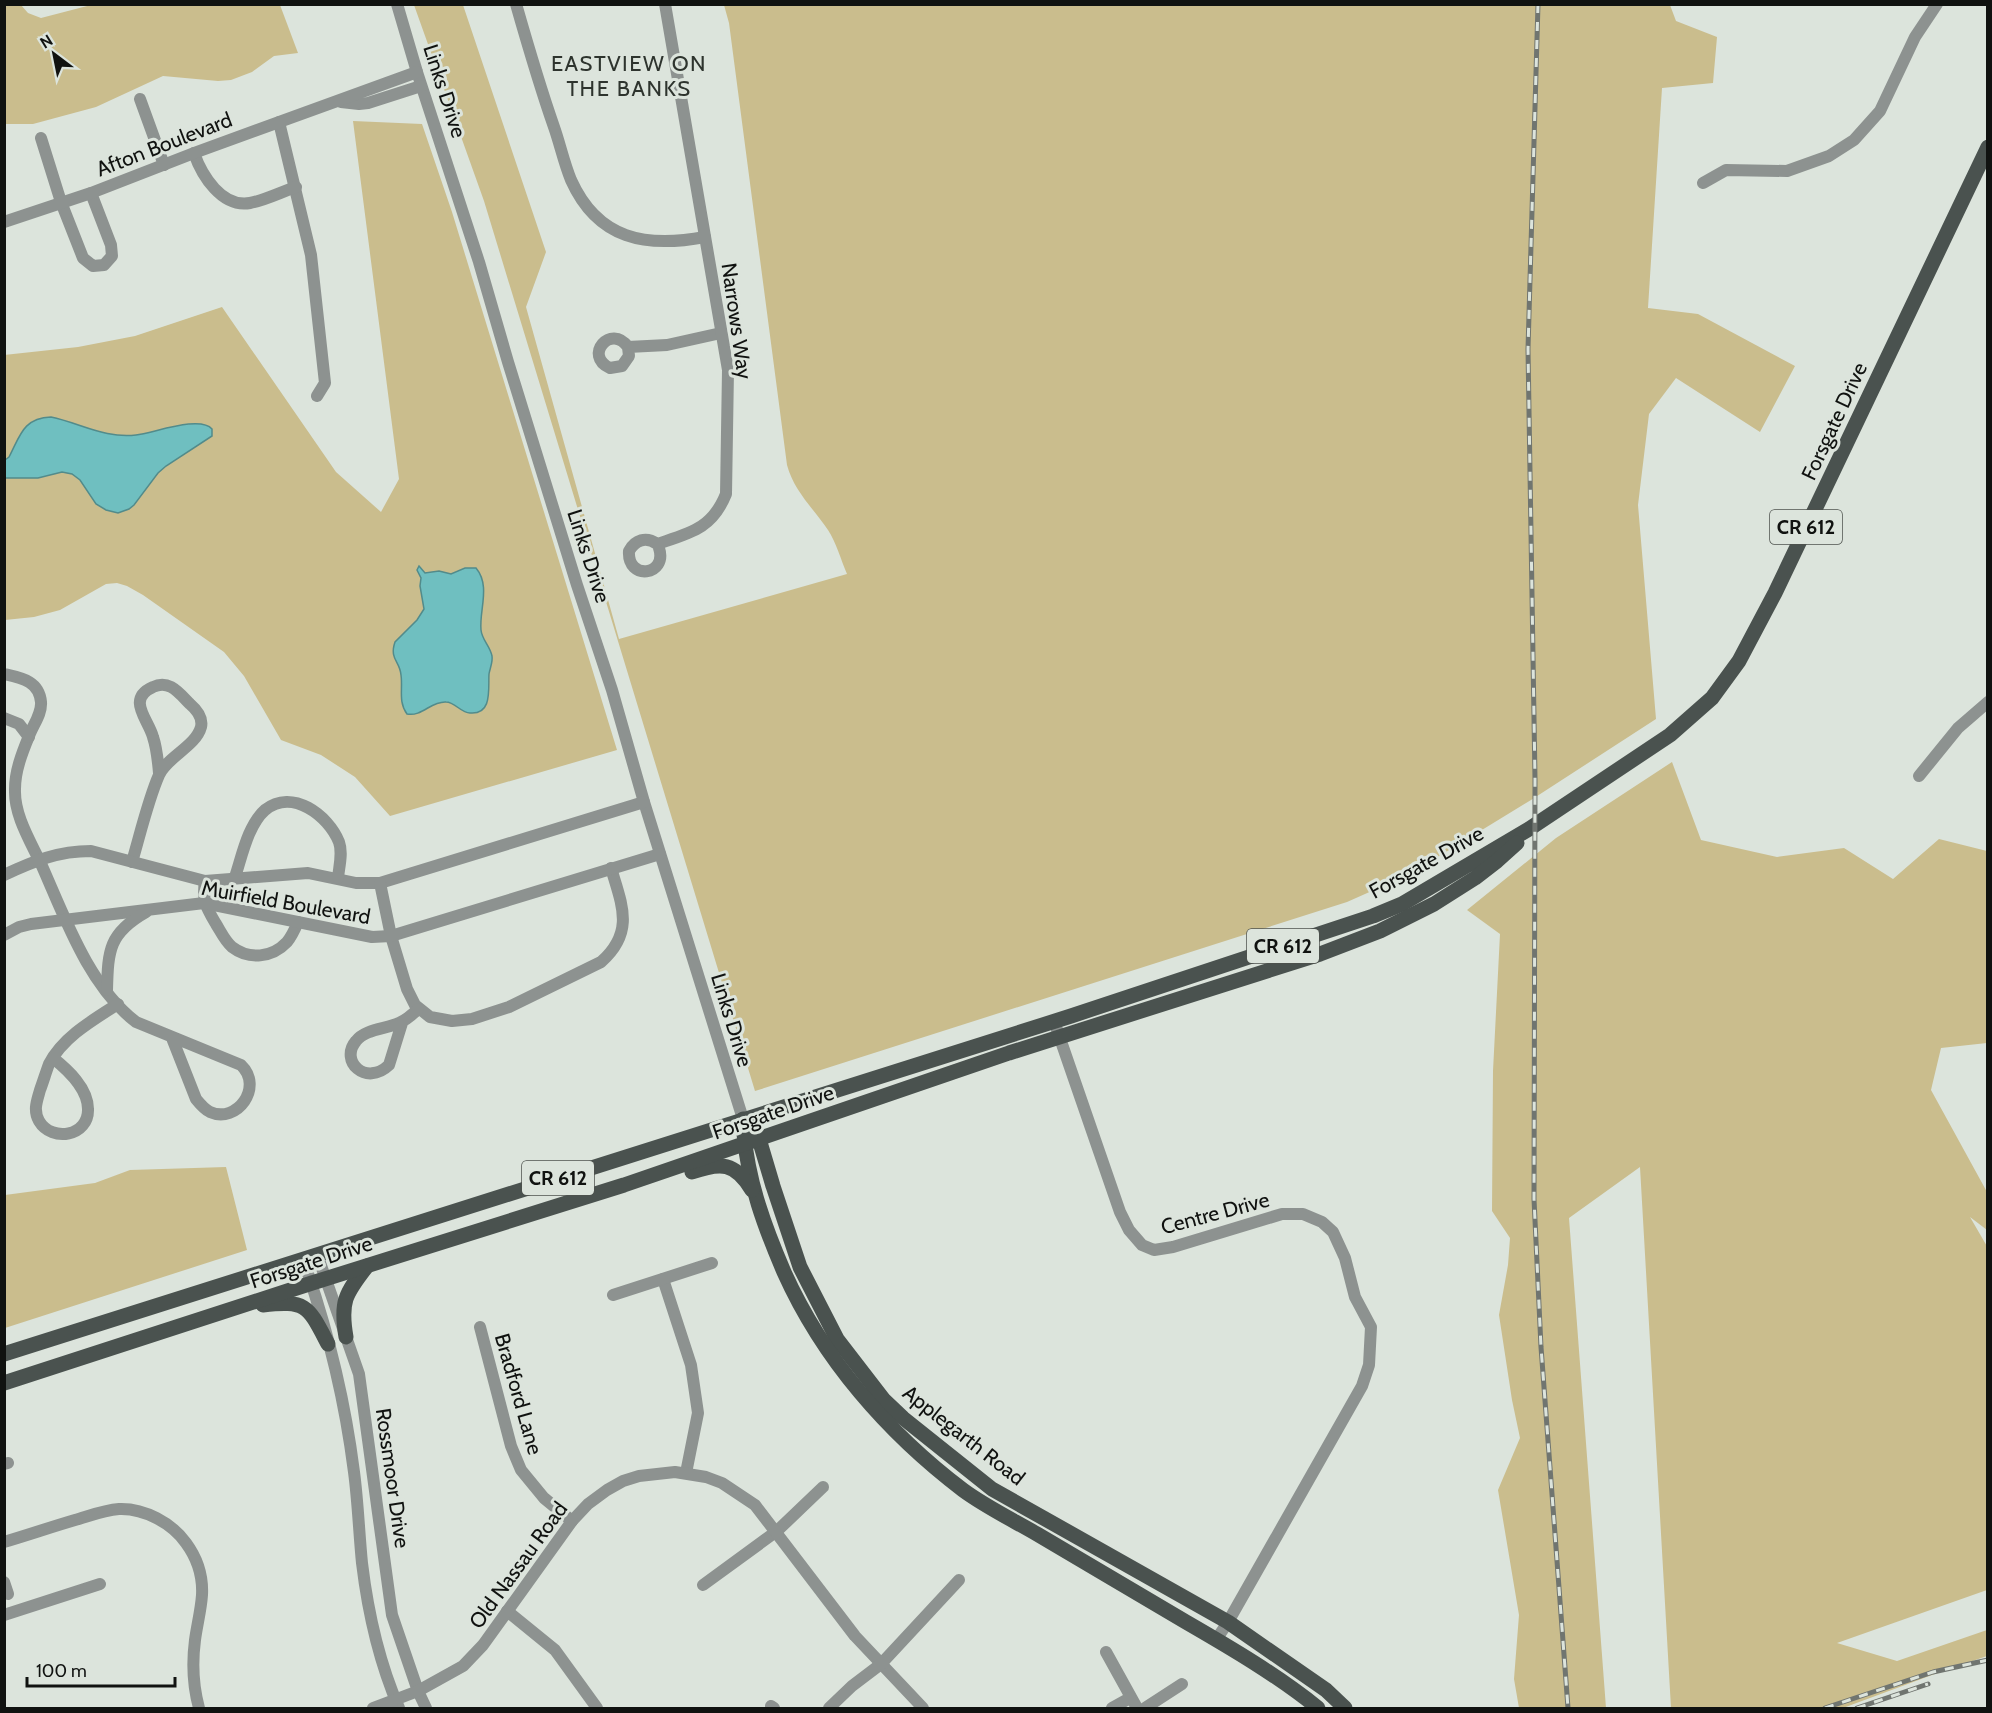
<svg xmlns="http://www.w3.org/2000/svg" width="1992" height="1713" font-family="Cabin,sans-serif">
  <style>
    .green { fill: #cabd8d }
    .water { fill: #6fbfc0; stroke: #528b8b; stroke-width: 1.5 }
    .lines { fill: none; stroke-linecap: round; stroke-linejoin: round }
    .minor { stroke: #8d9290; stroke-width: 12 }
    .major { stroke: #4a524f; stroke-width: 15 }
    .rail-casing { stroke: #707570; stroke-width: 5 }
    .rail { stroke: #dce4dc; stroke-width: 3; stroke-dasharray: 9; stroke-linecap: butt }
    .labels { text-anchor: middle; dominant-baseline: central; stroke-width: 6; stroke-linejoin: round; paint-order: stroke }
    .shield { fill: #dce4dc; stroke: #4d514d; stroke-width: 1.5 }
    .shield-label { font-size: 20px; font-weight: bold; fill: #101210 }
    .street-label { font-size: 21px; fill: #101210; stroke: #dce4dc }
    .neighbourhood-label { font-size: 22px; letter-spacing: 1.5px; fill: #2e342e; stroke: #dce4dc }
  </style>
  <rect width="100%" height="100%" fill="#dce4dc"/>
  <g class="green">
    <polygon points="4,5 21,5 28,13 41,18 91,5 280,5 298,53 274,56 252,72 231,80 218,81 163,76 96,107 33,124 5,124"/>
    <path d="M414 5H463L546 252 526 307 619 639 847 574C841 560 836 542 828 530 813 508 794 491 787 465L729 23 724 5H1670L1676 21 1717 37 1713 83 1662 88 1648 308 1698 314 1795 366 1760 432 1676 378 1649 414 1638 505 1656 719 1531 800 1410 874 1347 902 755 1091 484 201Z"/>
    <polygon points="353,121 422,124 452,212 617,750 390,816 355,777 321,755 281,740 244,676 224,652 143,595 127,586 117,583 106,584 60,610 34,617 5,620 4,355 78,347 135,336 222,307 336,472 381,512 399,479"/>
    <polygon points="1672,762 1701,840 1777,857 1844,848 1893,879 1939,839 1987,851 1987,1043 1941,1048 1931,1090 1987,1192 1987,1230 1970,1217 1988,1248 1987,1590 1837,1643 1897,1661 1987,1630 1987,1656 1932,1675 1843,1708 1671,1708 1640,1167 1569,1218 1606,1708 1519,1708 1514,1679 1519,1615 1498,1490 1520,1438 1512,1400 1499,1315 1508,1265 1510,1238 1492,1211 1493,1071 1500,934 1467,910 1556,838"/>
    <polygon points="226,1167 247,1250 5,1328 5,1195 95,1183 130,1170"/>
  </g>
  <g class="water">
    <path d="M51 417C80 423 106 439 136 435 154 433 200 415 212 429V436L166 466 158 473 134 505 129 509 118 513 106 510 96 504 80 480 72 474 62 472 38 478H5V460L9 457C20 436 23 418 51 417Z"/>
    <path d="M419 566 425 573 439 571 451 574 465 568H476C491 586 479 610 481 630 482 640 490 646 492 656 493 662 490 668 489 674 488 688 493 715 470 713 461 713 455 702 446 702 431 701 422 717 407 714 398 702 403 689 401 675 400 661 389 659 395 642L417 620 424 609 420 586 421 578 417 570Z"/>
  </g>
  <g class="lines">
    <g class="minor">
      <polyline points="397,4 417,72 479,262 508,362 577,585 612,690 644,802 743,1119"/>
      <path d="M516 4C528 46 540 87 554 127 560 144 564 163 571 180 598 240 646 248 705 237"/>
      <polyline points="140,99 164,165"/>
      <polyline points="341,102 359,104 368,103 421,86"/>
      <polyline points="279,122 311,255 325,383 317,396"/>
      <polyline points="41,138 61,202 83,258 93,266 104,265 112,256 111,245 91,193"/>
      <path d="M194 153C202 176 222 208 250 203 266 200 281 192 296 187"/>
      <polyline points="1703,183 1726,170 1787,171 1829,156 1854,140 1880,111 1915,37 1937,4"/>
      <polyline points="4,222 91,193 194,153 417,72"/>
      <path d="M628 347 629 356 622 366 610 368C583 356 611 323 628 347L667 345 721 333"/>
      <path d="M659 548C668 576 627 581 629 551 635 540 646 536 657 544 690 533 712 529 726 494L728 370 665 4"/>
      <path d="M4 674C22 678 39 681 41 702 42 714 33 725 29 736 22 753 15 771 15 789 14 816 31 842 42 866 65 918 89 986 136 1022L241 1065C264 1087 237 1124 210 1112 204 1109 200 1104 196 1099L172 1038"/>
      <polyline points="4,718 19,724 29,737"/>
      <polyline points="1919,776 1958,728 1988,702"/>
      <path d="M132 862C140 835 148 800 159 775 167 757 196 746 201 727 203 718 197 710 190 704 179 693 169 679 153 687 126 699 148 719 153 737 157 749 158 761 159 773"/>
      <path d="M4 875C34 861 58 851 91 851L205 881 308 873 356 883H380L644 802"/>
      <path d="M235 877C242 856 248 825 265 810 292 788 328 815 339 842 343 853 339 867 338 878"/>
      <path d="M205 881C202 901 206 907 216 924 221 932 225 941 232 947 249 960 272 958 287 942 292 936 295 929 298 922"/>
      <path d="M380 883 391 936 407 989 415 1005 430 1017 452 1021 472 1019 509 1007 601 962C635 932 622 905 611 868"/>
      <polyline points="4,935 19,927 31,924 204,903 372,937 391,936 660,854"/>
      <path d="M107 990C108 950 109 933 146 912"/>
      <polyline points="1054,1021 1120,1212 1129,1230 1142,1245 1154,1250 1173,1247 1282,1214 1303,1214 1322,1222 1333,1232 1345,1258 1355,1297 1371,1327 1369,1365 1362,1386 1228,1622 1216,1640"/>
      <path d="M402 1023 389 1065C366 1087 339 1061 356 1041 365 1029 386 1029 399 1023 406 1020 413 1014 418 1009"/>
      <path d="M53 1058C68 1070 88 1088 88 1109 89 1136 52 1143 39 1121 33 1110 37 1101 40 1090 43 1082 46 1072 49 1064 63 1037 93 1020 118 1004"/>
      <polyline points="317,1254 359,1374 392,1615 418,1691 426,1708"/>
      <path d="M303 1259C327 1327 345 1401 354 1472 358 1502 359 1533 362 1563 368 1613 379 1662 399 1708"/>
      <polyline points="663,1279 691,1365 698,1413 686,1473"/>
      <polyline points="613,1295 712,1263"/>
      <polyline points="480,1327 511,1446 521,1470 544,1498 572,1521"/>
      <polyline points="4,1464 8,1463"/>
      <path d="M4 1542C28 1535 51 1527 75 1520 89 1516 104 1510 119 1509 144 1508 172 1523 186 1543 197 1558 203 1576 202 1595 201 1610 197 1625 195 1640 192 1663 193 1686 199 1708"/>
      <polyline points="4,1582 8,1594"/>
      <polyline points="703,1585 777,1531 823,1487"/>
      <polyline points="507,1611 555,1650 597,1708"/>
      <polyline points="4,1615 100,1584"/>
      <polyline points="1106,1652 1137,1708"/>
      <polyline points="771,1706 774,1708"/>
      <polyline points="373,1708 418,1691 463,1666 483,1645 572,1521 588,1504 607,1490 623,1481 639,1476 675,1472 706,1477 722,1483 755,1505 855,1636 923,1708"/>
      <polyline points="829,1708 852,1686 881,1664 959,1580"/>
      <polyline points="1112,1708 1130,1698"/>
      <polyline points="1145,1708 1182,1684"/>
    </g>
    <g class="major">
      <polyline points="743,1119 759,1139 773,1186 800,1267 837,1339 884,1400 903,1418 992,1489 1228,1622 1326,1690 1345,1708"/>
      <path d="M744 1134C748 1182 765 1228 784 1272 823 1359 888 1433 963 1490 986 1507 1013 1520 1037 1534 1087 1563 1136 1593 1186 1622 1231 1648 1277 1675 1318 1708"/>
      <path d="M692 1172C721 1162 735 1162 752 1190"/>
      <path d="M263 1305C307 1300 308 1306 328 1344"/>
      <path d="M346 1337C340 1302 345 1294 367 1266"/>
      <polyline points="4,1354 1071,1016 1373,916 1402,904 1529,829 1670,735 1712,698 1739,661 1775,593 1988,147"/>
      <polyline points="4,1383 312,1283 624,1185 1009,1053 1320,954 1380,931 1434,904 1475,878 1497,861 1517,843"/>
    </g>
    <g class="rail-casing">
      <g id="rail">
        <polyline points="1538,4 1528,349 1535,779 1534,1199 1541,1347 1568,1708"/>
        <polyline points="1825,1708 1933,1672 1988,1660"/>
        <polyline points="1857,1708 1928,1684"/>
      </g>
    </g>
    <use href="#rail" class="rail"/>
  </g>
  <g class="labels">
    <g class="shield">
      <rect x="1770" y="510" width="72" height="34" rx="4.5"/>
      <rect x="1247" y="929" width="72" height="34" rx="4.5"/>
      <rect x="522" y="1161" width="72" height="34" rx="4.5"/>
    </g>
    <g class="shield-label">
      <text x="1806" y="527">CR 612</text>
      <text x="1283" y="946">CR 612</text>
      <text x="558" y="1178">CR 612</text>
    </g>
    <g class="street-label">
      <text transform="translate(445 91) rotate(72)">Links Drive</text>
      <text transform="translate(164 144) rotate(-21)">Afton Boulevard</text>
      <text transform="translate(737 321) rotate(82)">Narrows Way</text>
      <text transform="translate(1834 421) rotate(-65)">Forsgate Drive</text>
      <text transform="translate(589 556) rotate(72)">Links Drive</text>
      <text transform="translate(1426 862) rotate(-29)">Forsgate Drive</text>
      <text transform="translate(286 902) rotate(10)">Muirfield Boulevard</text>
      <text transform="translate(732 1020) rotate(73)">Links Drive</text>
      <text transform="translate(773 1112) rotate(-19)">Forsgate Drive</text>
      <text transform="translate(1215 1213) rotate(-15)">Centre Drive</text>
      <text transform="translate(311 1262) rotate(-18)">Forsgate Drive</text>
      <text transform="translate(519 1394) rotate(74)">Bradford Lane</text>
      <text transform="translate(964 1435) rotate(38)">Applegarth Road</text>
      <text transform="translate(393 1478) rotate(82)">Rossmoor Drive</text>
      <text transform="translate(518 1565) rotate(-54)">Old Nassau Road</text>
    </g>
    <g class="neighbourhood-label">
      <text x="629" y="63">EASTVIEW ON<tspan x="629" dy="25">THE BANKS</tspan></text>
    </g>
  </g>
  <rect width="1992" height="1713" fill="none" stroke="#101210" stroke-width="12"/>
  <g transform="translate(54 54) rotate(328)" stroke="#dce4dc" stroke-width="4.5" paint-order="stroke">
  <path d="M0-4.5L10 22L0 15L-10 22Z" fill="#101210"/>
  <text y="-9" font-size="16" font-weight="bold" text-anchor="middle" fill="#101210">N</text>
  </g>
  <path d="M27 1677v9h148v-9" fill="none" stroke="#101210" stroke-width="3"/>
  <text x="36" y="1677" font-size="18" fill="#101210" stroke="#dce4dc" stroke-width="4.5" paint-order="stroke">100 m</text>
</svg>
